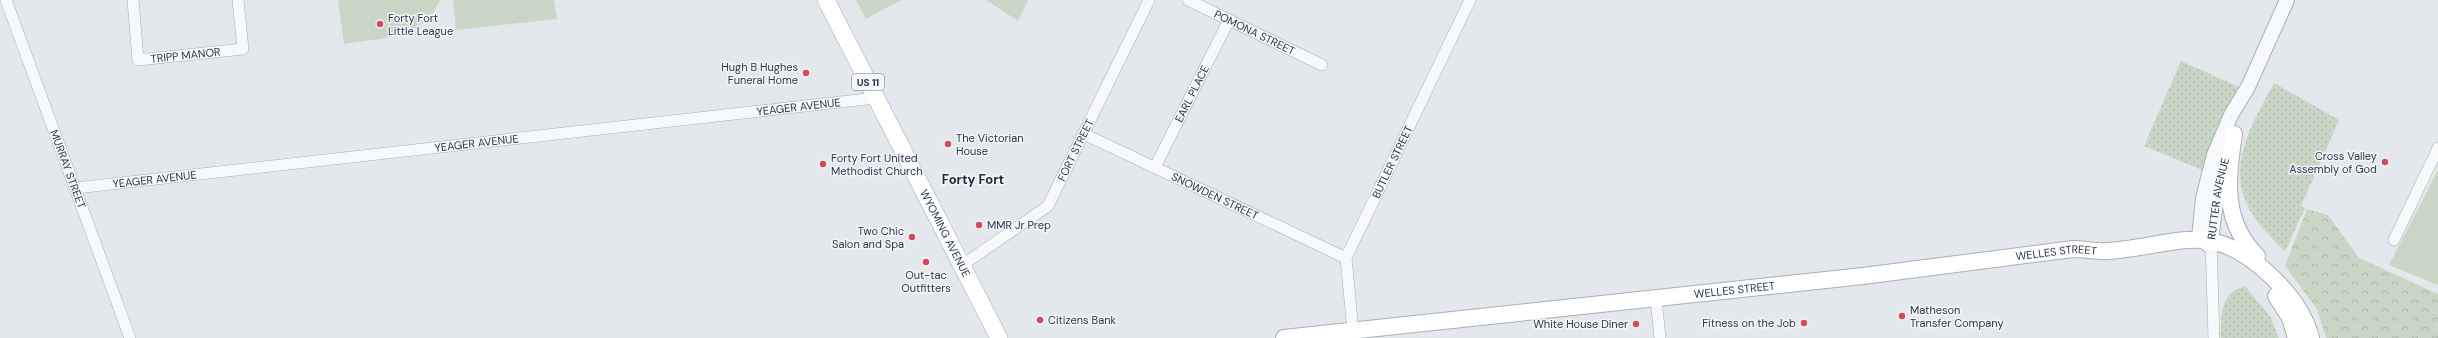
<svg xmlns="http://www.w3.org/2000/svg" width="2438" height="338" font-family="'DM Sans',sans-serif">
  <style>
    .grass { fill: url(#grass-dots) }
    .forest { fill: url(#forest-crowns) }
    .green { fill: #c9d6c5 }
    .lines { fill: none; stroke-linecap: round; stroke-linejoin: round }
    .minor-casing { stroke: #a9aeb7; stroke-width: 12 }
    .tertiary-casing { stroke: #a9aeb7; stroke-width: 16 }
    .secondary-casing { stroke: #a9aeb7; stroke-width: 18 }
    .primary-casing { stroke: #a3abb8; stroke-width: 18 }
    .minor { stroke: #f7f8fa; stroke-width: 11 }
    .tertiary { stroke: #f7f8fa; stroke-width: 14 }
    .secondary { stroke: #fff; stroke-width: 16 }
    .primary { stroke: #fff; stroke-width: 17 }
    .poi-dot { fill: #d1495b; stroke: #f4f6f9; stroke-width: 1.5 }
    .labels { text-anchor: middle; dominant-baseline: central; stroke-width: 3; stroke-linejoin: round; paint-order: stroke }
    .shield { fill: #f4f6f9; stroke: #676e7b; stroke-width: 1 }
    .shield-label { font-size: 10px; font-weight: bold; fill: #2b3445 }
    .poi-label { font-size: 11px; fill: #2b3445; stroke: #f4f6f9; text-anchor: start }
    .street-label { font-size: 11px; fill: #2b3445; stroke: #f4f6f9 }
    .quarter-label { font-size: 13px; font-weight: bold; fill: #1d2536; stroke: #f4f6f9 }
  </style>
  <defs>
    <pattern id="grass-dots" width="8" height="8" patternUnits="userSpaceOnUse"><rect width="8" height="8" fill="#c9d6c5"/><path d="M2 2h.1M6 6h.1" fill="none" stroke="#adb8ab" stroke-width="1.8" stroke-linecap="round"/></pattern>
    <pattern id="forest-crowns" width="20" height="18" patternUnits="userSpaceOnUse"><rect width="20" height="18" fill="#c9d6c5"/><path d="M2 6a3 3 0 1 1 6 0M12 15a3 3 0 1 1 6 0" fill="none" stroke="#adb8ab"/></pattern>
  </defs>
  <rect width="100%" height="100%" fill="#e4e7ec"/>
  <g class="grass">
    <polygon points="2181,61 2239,87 2202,170 2144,146"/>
    <path d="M2274 83 2339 120 2301 206 2305 208 2285 252C2274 239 2259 227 2251 212 2224 168 2253 122 2274 83Z"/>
    <path d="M2245 286 2270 316 2279 338H2221C2221 316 2220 292 2245 286Z"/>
  </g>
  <polygon class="forest" points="2307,209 2328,215 2359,258 2438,294 2438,338 2326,338 2317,309 2285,266"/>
  <g class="green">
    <path d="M338 0H440C424 39 380 38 344 44Z"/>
    <polygon points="453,0 554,0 557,19 456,30"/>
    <polygon points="856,0 901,0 866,19"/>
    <polygon points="986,0 1028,0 1018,21"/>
    <polygon points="2438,170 2438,285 2389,265"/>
  </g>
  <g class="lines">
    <g class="minor-casing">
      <g id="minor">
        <path id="s1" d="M6 0 130 338"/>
        <path id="s2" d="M133 0 138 60 243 49 238 0"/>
        <path id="s3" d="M1188 0 1322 65"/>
        <path id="s4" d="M1084 134 1346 258"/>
        <path id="s5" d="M1155 167 1229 20"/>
        <path id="s6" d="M76 188 876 98"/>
        <polyline points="2211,240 2214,338"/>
        <polyline points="2394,240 2438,148"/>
        <path id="s7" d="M961 266 1048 206 1149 0"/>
        <polyline points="1656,298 1660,338"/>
        <path id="s8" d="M1353 331 1346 258 1470 0"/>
      </g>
    </g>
    <g class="tertiary-casing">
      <g id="tertiary">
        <path id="s9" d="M2211 240 2218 187 2227 152"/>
        <polyline points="2210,246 2199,238 2203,198 2214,155 2231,115 2248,87 2287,0"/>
      </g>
    </g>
    <g class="secondary-casing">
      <g id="secondary">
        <path d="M2234 134C2227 179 2222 221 2257 256"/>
        <polyline points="2276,296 2290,318 2296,338"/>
        <path id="s10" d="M1284 338 1863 276 2073 249C2085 249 2098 252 2109 251 2181 245 2210 219 2270 275 2288 292 2305 314 2311 338"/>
      </g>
    </g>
    <g class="primary-casing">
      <g id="primary">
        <path id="s11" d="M826 0 999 338"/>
      </g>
    </g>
    <use href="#minor" class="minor"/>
    <use href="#tertiary" class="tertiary"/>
    <use href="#secondary" class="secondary"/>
    <use href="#primary" class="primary"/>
  </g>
  <g class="poi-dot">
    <circle cx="380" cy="24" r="4"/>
    <circle cx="806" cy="73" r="4"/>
    <circle cx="948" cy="144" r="4"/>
    <circle cx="2385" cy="162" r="4"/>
    <circle cx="823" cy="164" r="4"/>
    <circle cx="979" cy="225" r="4"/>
    <circle cx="912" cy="237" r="4"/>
    <circle cx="926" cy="262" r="4"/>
    <circle cx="1902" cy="316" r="4"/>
    <circle cx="1040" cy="320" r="4"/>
    <circle cx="1804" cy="323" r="4"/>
    <circle cx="1636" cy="324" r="4"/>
  </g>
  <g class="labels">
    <rect class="shield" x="852" y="74" width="32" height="16" rx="3"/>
    <g class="shield-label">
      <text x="868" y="82">US 11</text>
    </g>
    <g class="poi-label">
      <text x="388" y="18">Forty Fort<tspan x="388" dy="13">Little League</tspan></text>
      <text x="798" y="67" text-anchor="end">Hugh B Hughes<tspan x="798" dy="13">Funeral Home</tspan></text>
      <text x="956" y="138">The Victorian<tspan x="956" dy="13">House</tspan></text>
      <text x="2377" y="156" text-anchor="end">Cross Valley<tspan x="2377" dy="13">Assembly of God</tspan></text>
      <text x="831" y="158">Forty Fort United<tspan x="831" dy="13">Methodist Church</tspan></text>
      <text x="987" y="225">MMR Jr Prep</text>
      <text x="904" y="231" text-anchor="end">Two Chic<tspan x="904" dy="13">Salon and Spa</tspan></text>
      <text x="926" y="275" text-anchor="middle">Out-tac<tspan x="926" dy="13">Outfitters</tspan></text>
      <text x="1910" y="310">Matheson<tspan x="1910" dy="13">Transfer Company</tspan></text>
      <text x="1048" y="320">Citizens Bank</text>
      <text x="1796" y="323" text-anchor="end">Fitness on the Job</text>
      <text x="1628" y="324" text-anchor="end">White House Diner</text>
    </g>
    <g class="street-label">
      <text stroke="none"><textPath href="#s3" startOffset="74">POMONA STREET</textPath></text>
      <text stroke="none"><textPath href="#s2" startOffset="108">TRIPP MANOR</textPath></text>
      <text stroke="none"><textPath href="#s5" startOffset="82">EARL PLACE</textPath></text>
      <text stroke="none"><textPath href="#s6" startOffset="727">YEAGER AVENUE</textPath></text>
      <text stroke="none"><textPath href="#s6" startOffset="403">YEAGER AVENUE</textPath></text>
      <text stroke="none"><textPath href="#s7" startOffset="168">FORT STREET</textPath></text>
      <text stroke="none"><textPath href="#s8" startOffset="180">BUTLER STREET</textPath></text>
      <text stroke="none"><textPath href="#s1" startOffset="180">MURRAY STREET</textPath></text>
      <text stroke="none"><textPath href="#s6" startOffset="79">YEAGER AVENUE</textPath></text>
      <text stroke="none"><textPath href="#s4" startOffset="145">SNOWDEN STREET</textPath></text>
      <text stroke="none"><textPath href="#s9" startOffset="42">RUTTER AVENUE</textPath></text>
      <text stroke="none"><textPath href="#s11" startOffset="262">WYOMING AVENUE</textPath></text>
      <text stroke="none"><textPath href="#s10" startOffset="777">WELLES STREET</textPath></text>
      <text stroke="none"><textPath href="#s10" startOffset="453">WELLES STREET</textPath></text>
    </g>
    <g class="quarter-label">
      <text x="973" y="179">Forty Fort</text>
    </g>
  </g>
</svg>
